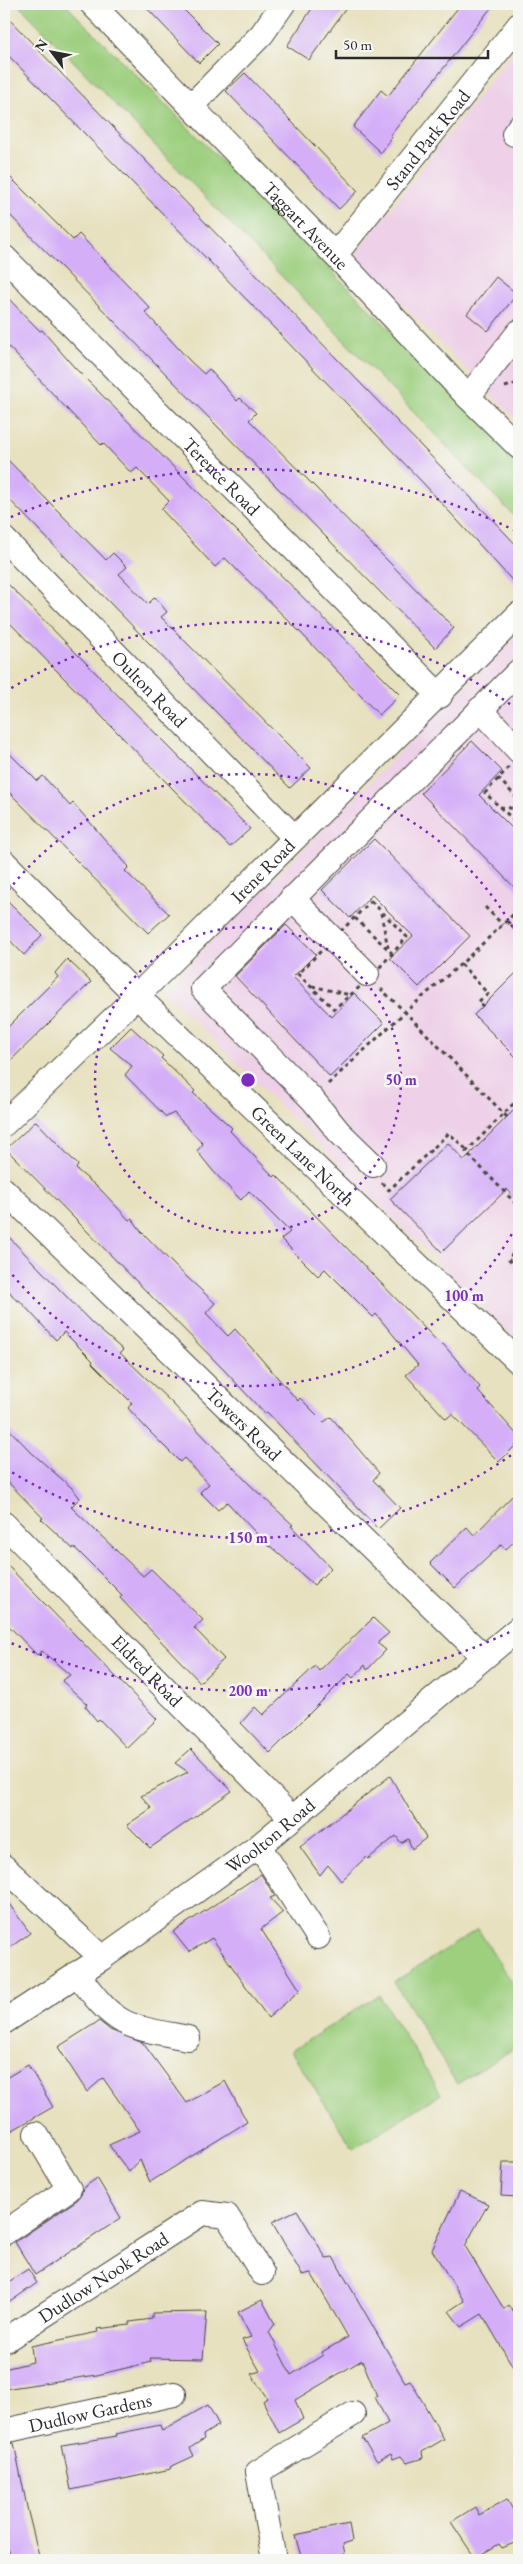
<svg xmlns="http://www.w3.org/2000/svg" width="523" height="2564" font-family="'EB Garamond',serif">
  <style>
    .built { fill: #eed0e8 }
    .green { fill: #9dcf7f; stroke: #647d55 }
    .building { fill: #d4aff8 }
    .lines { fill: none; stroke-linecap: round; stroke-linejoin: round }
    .minor-casing { stroke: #474641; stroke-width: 26 }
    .path { stroke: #474641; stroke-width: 3; stroke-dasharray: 4 4; stroke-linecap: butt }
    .minor { stroke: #fff; stroke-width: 24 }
    .ring { fill: none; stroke: #7b2cbf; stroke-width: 2.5; stroke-dasharray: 2.5 5 }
    .labels { text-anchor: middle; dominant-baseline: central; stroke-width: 5; stroke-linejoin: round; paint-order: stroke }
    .street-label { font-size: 19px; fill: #2b2b2b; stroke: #f6f6f2 }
    .centre { fill: #7b2cbf; stroke: #f6f6f2; stroke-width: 2.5 }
    .ring-label { font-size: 15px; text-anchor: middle; font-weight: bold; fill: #7b2cbf; stroke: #f6f6f2; stroke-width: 5; stroke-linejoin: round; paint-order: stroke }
  </style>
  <rect width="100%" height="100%" fill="#f6f6f2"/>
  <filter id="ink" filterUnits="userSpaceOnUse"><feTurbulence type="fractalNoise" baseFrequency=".02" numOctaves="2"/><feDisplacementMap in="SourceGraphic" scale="10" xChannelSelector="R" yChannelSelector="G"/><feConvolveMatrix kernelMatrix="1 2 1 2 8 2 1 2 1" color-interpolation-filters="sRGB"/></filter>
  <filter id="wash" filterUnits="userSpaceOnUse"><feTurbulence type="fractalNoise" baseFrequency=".0096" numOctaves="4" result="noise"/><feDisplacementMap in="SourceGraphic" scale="20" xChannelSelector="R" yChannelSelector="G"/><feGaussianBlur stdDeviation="1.12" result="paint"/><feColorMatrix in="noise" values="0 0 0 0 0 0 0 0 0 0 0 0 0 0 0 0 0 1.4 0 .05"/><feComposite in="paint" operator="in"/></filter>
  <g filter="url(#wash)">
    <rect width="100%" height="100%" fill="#e7e1bf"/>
    <g class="built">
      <polygon points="519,44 519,422 354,256"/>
      <polygon points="519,633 519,1343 163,990"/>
    </g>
    <g class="green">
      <polygon points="18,4 65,4 519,459 519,521"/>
      <polygon points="478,1929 519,1995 519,2045 457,2084 394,1982"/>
      <polygon points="379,1995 441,2094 353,2149 291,2051"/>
    </g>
    <g id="blocks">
      <g class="building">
        <polygon points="143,4 178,4 218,44 199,63"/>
        <polygon points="315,4 349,4 309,60 287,46"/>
        <polygon points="461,4 494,4 390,136 392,137 381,153 353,127 381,90 388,96"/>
        <polygon points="4,14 506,534 519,548 519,588 425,485 250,303 4,51"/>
        <polygon points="245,73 358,191 339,209 226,91"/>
        <polygon points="4,171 73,240 79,234 150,308 145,312 190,361 204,374 209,369 237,401 240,398 256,413 249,420 454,628 435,648 4,209"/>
        <polygon points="496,277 517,294 488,331 467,314"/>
        <polygon points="4,294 40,331 42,330 74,367 400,695 379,715 301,633 225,558 215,567 161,509 169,501 137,468 131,473 103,443 101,445 4,342"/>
        <polygon points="4,456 106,560 113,553 127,567 119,574 148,604 155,597 167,612 161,617 311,768 290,788 4,494"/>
        <polygon points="4,580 250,829 230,847 4,617"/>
        <polygon points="472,741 502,771 479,795 519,835 519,892 421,793"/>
        <polygon points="4,748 37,781 43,776 70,806 73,803 129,867 125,871 169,914 148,933 4,787"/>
        <polygon points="374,839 470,936 419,987 390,958 413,936 372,895 350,918 322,890"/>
        <polygon points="4,897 42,935 24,955 4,934"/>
        <polygon points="286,925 316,954 293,977 332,1017 354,993 384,1023 330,1077 235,976"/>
        <polygon points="67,959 91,982 4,1067 4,1031 58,977 55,973"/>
        <polygon points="519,970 519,1060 474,1015"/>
        <polygon points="131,1027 163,1056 161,1058 195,1091 193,1093 232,1128 230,1131 274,1177 276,1175 441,1345 443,1344 480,1387 477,1390 519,1437 519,1442 499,1462 452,1414 446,1419 406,1375 418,1365 376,1314 373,1317 325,1269 318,1276 281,1239 290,1232 249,1191 241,1200 213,1171 197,1151 203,1144 174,1113 166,1117 125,1075 132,1066 110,1048"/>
        <polygon points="519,1105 519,1202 507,1189 442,1252 390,1199 448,1143 464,1160"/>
        <polygon points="36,1121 78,1165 76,1169 102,1191 129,1220 132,1218 141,1231 175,1266 215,1303 206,1313 228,1336 235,1329 298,1401 300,1398 324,1422 331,1417 379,1473 373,1480 400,1508 378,1529 267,1412 265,1414 225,1371 6,1149"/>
        <polygon points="4,1232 92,1323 123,1350 120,1353 172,1403 249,1484 293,1525 291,1526 331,1568 314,1585 270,1546 269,1547 227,1502 218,1510 200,1492 209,1484 184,1458 180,1462 147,1429 128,1408 132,1403 92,1363 93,1361 64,1332 56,1340 19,1300 17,1301 4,1285"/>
        <polygon points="4,1424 32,1453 72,1488 80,1498 71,1507 143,1576 151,1569 203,1620 194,1628 224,1659 200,1682 120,1598 122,1595 74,1547 73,1549 41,1519 43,1518 4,1478"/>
        <polygon points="519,1489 519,1537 506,1549 501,1545 455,1588 430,1563 467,1527 474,1535"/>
        <polygon points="4,1562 157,1719 127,1748 99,1719 97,1721 85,1706 87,1704 62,1681 70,1675 42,1651 37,1655 4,1621"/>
        <polygon points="373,1618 389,1633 377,1643 386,1650 367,1670 365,1665 353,1678 349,1674 270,1753 241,1723 255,1707 263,1715 315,1666 319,1671"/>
        <polygon points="191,1749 232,1791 150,1848 127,1825 152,1808 141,1796 188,1772 175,1763"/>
        <polygon points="390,1776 426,1838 412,1849 408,1839 401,1843 396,1836 368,1859 366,1857 341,1881 328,1865 320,1875 300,1847"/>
        <polygon points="261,1874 275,1896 270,1898 283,1912 261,1929 300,1990 268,2018 212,1938 189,1952 173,1932"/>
        <polygon points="4,1897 30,1933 4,1952"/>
        <polygon points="99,2021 110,2030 143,2043 187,2103 225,2081 247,2122 150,2182 140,2160 129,2172 109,2145 140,2131 103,2078 87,2092 58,2047"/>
        <polygon points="28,2065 53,2107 4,2135 4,2079"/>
        <polygon points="503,2162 519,2162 519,2197 501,2196"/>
        <polygon points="97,2178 121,2218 35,2275 15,2242 77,2200 81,2195 83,2188"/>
        <polygon points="460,2191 488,2204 465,2246 504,2309 509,2305 519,2321 519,2377 482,2314 461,2327 449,2311 464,2301 432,2250"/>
        <polygon points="297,2210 326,2258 333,2257 405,2382 410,2380 444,2439 422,2452 423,2458 407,2463 401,2456 393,2459 391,2454 377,2461 362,2438 388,2423 375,2397 377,2396 362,2360 295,2400 303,2419 279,2433 263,2401 267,2398 251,2374 260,2371 242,2340 251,2337 238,2312 262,2300 275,2324 269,2332 291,2375 323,2355 322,2352 348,2337 311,2273 302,2275 272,2222"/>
        <polygon points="28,2269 37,2283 4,2306 4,2285"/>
        <polygon points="207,2312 203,2359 150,2358 151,2362 97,2375 4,2389 4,2369 33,2362 31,2346 98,2332 97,2329 130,2325 130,2322 152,2319 152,2313"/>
        <polygon points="208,2405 219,2425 203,2435 204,2439 190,2448 194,2456 170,2467 171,2469 71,2490 62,2445 117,2436 116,2434 160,2425 162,2431"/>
        <polygon points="14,2443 28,2512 40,2560 10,2560 4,2535 4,2444"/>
        <polygon points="507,2499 519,2521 519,2541 502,2548 499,2544 475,2558 451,2522 475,2507 479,2515"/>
        <polygon points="349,2524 352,2541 343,2544 346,2560 302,2560 295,2535"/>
      </g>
    </g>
  </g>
  <g filter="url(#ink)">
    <use href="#blocks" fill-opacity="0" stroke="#474641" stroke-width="1"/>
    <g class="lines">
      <g class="minor-casing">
        <g id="minor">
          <path id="s1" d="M92 4 335 255 468 397 519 447"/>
          <polyline points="192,105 262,34 283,4"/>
          <polyline points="514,134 519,127"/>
          <path id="s2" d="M335 255 519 25"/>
          <path id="s3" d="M4 257 440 696"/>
          <polyline points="468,397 519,332"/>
          <path id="s4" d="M4 539 295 838"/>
          <polyline points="480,709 519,751"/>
          <path id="s5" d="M4 862 137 996 519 1362"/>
          <polyline points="292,898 367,974"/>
          <path id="s6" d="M4 1124 137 996 519 614"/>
          <polyline points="373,1165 339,1132 312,1099 203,989 519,671"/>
          <path id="s7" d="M4 1190 484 1657"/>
          <path id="s8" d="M4 1524 292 1818"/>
          <polyline points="259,1846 318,1937"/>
          <polyline points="4,1867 102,1958"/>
          <path d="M77 1973C116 2028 125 2026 188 2038"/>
          <path id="s9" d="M4 2022 102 1958 259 1846 519 1628"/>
          <polyline points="4,2233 69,2189 36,2134"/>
          <path id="s10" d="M4 2341 202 2213 227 2216 262 2273"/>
          <path id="s11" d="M4 2431 174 2394"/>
          <polyline points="274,2560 258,2472 353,2414"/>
        </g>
      </g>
      <g class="path">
        <polyline points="505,387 519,383"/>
        <polyline points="509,767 485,793 519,825"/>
        <polyline points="498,778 519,800"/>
        <polyline points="500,807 519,809"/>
        <polygon points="371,901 407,937 370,978 334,1009 298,974"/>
        <polyline points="485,907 503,925"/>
        <polyline points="381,913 388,948"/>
        <polyline points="355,918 392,953"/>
        <polyline points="507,921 519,934"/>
        <polyline points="461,964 488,994 478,1002 483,1006"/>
        <polyline points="312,986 350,995"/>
        <polyline points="328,1084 405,1012 381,989"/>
        <polyline points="519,1098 466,1152 519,1207"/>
        <polyline points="507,1117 405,1012 461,964 519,909"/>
        <polyline points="382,1183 389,1190 449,1133 467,1150"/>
        <polyline points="519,1248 508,1259 519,1271"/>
      </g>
      <use href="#minor" class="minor"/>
    </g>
  </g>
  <g class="ring">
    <circle cx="248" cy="1080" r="153"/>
    <path d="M519 1221A305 305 0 0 1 4 1264M4 896A305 305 0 0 1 519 939"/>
    <path d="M517 1451A458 458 0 0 1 5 1468M5 692A458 458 0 0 1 517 709"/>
    <path d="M516 1629A611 611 0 0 1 4 1640M4 520A611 611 0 0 1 516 531"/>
  </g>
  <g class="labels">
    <g class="street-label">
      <text stroke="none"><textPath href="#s2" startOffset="148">Stand Park Road</textPath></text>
      <text stroke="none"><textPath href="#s1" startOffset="308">Taggart Avenue</textPath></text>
      <text stroke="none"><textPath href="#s3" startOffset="309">Terence Road</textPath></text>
      <text stroke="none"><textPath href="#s4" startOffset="209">Oulton Road</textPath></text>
      <text stroke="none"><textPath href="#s6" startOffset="362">Irene Road</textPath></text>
      <text stroke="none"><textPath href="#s5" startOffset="419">Green Lane North</textPath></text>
      <text stroke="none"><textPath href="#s7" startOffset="335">Towers Road</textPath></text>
      <text stroke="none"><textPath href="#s8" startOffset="205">Eldred Road</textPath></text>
      <text stroke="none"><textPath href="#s9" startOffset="325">Woolton Road</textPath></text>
      <text stroke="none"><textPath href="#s10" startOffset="118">Dudlow Nook Road</textPath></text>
      <text stroke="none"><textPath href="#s11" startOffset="88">Dudlow Gardens</textPath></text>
    </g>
  </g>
  <circle cx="248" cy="1080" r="8" class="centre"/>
  <g class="ring-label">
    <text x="401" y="1085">50 m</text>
    <text x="464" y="1301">100 m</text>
    <text x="248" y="1543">150 m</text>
    <text x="248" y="1696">200 m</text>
  </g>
  <rect width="523" height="2564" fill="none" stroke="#f6f6f2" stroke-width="20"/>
  <g transform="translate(52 52) rotate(302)" stroke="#f6f6f2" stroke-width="4" paint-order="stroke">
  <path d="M0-4L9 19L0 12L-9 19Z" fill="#2b2b2b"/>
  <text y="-8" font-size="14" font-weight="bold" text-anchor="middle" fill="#2b2b2b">N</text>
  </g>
  <path d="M336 50v8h152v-8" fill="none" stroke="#2b2b2b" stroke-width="2.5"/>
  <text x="343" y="50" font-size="15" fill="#2b2b2b" stroke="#f6f6f2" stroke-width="4" paint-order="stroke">50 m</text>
</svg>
